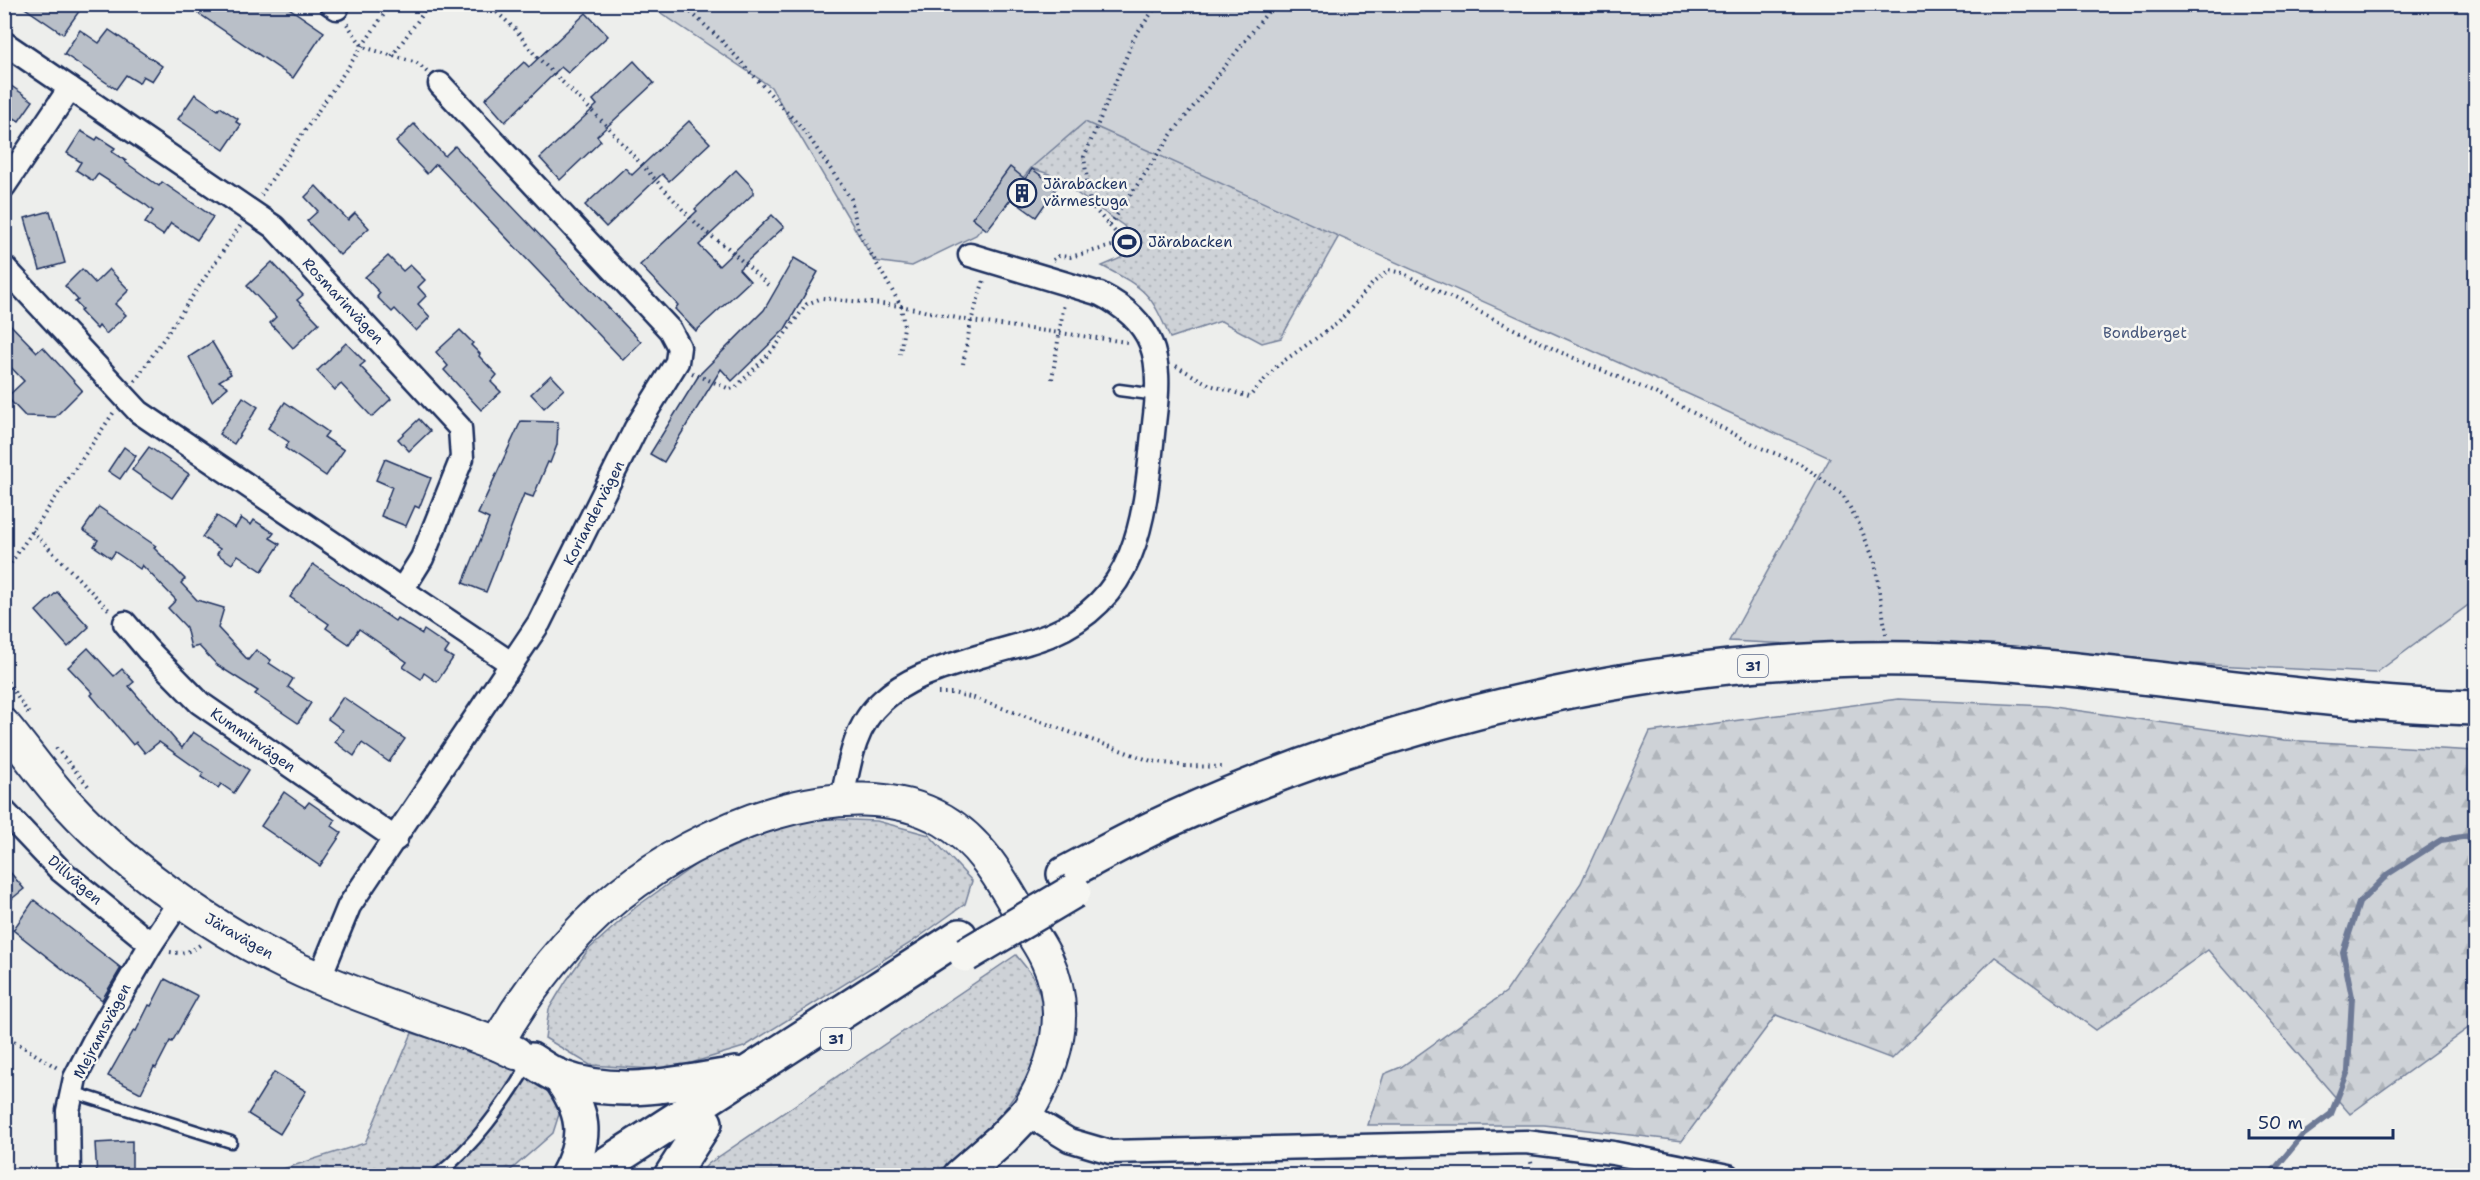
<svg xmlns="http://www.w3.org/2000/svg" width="2480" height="1180" font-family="'Shantell Sans',sans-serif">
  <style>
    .grass { fill: url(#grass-dots); stroke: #74809a; stroke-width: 1.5 }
    .forest { fill: url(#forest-firs); stroke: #74809a; stroke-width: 1.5 }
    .park { fill: #ced2d7; stroke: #74809a; stroke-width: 1.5 }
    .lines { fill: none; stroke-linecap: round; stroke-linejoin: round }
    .stream { stroke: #6e7a96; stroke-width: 6 }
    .building { fill: #b9bfc8; stroke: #1b2f5e; stroke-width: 1.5 }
    .lane-casing { stroke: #1b2f5e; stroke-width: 15 }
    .street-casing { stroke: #1b2f5e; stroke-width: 27 }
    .secondary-casing { stroke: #1b2f5e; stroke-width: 36 }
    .highway-casing { stroke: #1b2f5e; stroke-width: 38 }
    .path { stroke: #1b2f5e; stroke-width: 4; stroke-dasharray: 1.5 4.5; stroke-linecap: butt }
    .lane { stroke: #f6f6f2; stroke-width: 10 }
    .street { stroke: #f6f6f2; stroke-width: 22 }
    .secondary { stroke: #f6f6f2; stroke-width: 32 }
    .highway { stroke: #f6f6f2; stroke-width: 33 }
    .highway-bridge-casing { stroke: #1b2f5e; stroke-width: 38; stroke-linecap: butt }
    .highway-bridge { stroke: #f6f6f2; stroke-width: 33 }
    .labels { text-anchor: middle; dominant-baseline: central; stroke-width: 5; stroke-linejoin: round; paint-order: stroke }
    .shield { fill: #f6f6f2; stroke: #5d6b8a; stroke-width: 1.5 }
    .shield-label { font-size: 14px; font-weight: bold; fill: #1b2f5e }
    .poi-label { font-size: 15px; fill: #1b2f5e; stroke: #f6f6f2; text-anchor: start }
    .street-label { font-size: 15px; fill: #1b2f5e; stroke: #f6f6f2 }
    .park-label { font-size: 15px; fill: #48587c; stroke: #f6f6f2 }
  </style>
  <defs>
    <pattern id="grass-dots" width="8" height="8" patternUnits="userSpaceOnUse" patternTransform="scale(1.5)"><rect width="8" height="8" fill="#ced2d7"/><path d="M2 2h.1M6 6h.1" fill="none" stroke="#b0b5bb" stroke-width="1.8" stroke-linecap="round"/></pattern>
    <pattern id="forest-firs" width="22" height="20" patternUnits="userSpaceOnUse" patternTransform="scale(1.5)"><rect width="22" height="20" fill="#ced2d7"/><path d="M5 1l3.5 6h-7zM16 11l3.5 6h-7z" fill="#b0b5bb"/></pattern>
  </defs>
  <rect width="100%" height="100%" fill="#edeeec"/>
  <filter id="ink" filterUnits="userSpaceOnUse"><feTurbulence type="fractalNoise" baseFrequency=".0167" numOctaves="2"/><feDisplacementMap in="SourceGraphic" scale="12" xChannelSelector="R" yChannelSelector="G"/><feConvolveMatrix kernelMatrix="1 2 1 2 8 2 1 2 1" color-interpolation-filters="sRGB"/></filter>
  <g filter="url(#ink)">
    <g class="grass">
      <path d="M1435 67 1281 338 1262 343 1221 321 1170 338C1151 293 1146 289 1102 266L1121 258 1132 243 1124 226 1049 174 1021 165 1097 108Z"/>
      <polygon points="802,818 877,821 929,835 972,881 965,904 912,942 744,1047 668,1070 590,1065 545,1038 549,1009 566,981 588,950 636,907 702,860"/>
      <polygon points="1016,955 1032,975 1044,1005 1043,1042 1030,1074 1000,1116 946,1166 927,1176 697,1176 708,1164"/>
      <polygon points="412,1033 487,1056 546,1086 560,1111 553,1133 505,1175 261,1176 365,1143"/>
    </g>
    <polygon class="forest" points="1898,699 2046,706 2284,740 2475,751 2475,1023 2350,1114 2208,950 2096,1030 1995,957 1892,1059 1776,1015 1682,1141 1544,1125 1368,1125 1384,1074 1401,1067 1506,992 1581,883 1650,732"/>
    <polygon class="park" points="649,5 2475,5 2475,600 2376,673 1729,641 1830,458 1085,122 1032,167 976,235 912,266 874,261 771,87"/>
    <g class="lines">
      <polyline class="stream" points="2269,1176 2303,1135 2331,1114 2348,1071 2352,997 2343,952 2359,903 2388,874 2441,840 2476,835"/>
    </g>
    <g class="building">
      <polygon points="19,4 72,4 80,10 63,34"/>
      <polygon points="185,4 283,4 324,32 293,78"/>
      <polygon points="586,13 608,36 568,73 561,67 505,122 485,99 524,62 529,67"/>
      <polygon points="80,30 99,43 109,30 162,66 152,81 143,76 139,83 126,75 116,89 64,54"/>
      <polygon points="634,61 654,83 597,136 601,141 560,180 540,158 597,105 593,100"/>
      <polygon points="4,81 33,101 19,121 4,112"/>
      <polygon points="195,94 218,110 220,107 238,119 236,122 241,125 224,150 178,119"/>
      <polygon points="689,121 710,143 669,181 662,174 606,227 585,205 625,168 632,175"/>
      <polygon points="414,124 445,156 455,146 641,342 623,360 436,164 427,174 396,142"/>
      <polygon points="81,131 96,140 98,137 115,148 112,152 126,161 125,162 159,186 162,182 213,217 197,240 171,223 163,235 145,223 153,211 146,205 98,174 93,181 76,170 81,162 67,153"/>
      <polygon points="1010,167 1025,179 1032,169 1057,187 1036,217 1011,199 987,230 972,218"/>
      <polygon points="736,170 753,188 753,194 699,245 719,266 772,215 784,227 739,269 750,281 696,331 675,309 678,305 640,265 697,211 695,209"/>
      <polygon points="316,186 348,220 355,213 369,228 340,255 307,221 318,211 305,197"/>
      <polygon points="50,211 65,263 40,270 25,218"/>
      <polygon points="388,256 403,271 410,265 425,280 418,287 426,296 418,304 430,317 416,331 395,309 392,312 377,297 380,293 365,277"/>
      <polygon points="794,258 818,272 785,329 732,381 721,369 664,462 650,454 699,375 764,310"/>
      <polygon points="272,262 303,295 297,300 319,323 293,348 270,323 276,317 247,286"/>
      <polygon points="82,269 95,283 109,269 129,290 115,304 126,315 106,334 99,326 97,329 80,311 82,309 75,302 78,300 65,286"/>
      <polygon points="4,318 37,352 43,347 82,390 55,417 25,416 7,397 24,381 4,360"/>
      <polygon points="460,330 473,343 471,345 480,354 479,356 497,375 491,382 501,392 481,410 444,370 448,366 436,352"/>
      <polygon points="212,342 231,374 219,381 228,387 212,401 189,357"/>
      <polygon points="346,343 365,362 360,366 391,399 372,417 341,384 335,390 317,371"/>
      <polygon points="551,375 564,389 544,408 531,394"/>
      <polygon points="243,397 258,407 234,444 219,434"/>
      <polygon points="285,402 328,432 324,437 344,450 326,476 285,448 289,442 268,428"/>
      <polygon points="419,419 430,431 409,451 398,439"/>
      <polygon points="521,421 558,422 557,445 550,463 548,462 533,497 524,494 486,592 463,583 489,519 478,514"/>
      <polygon points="124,447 136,456 120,479 108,471"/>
      <polygon points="149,447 189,474 172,498 132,470"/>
      <polygon points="385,459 431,478 419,508 415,506 406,526 381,516 392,487 376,480"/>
      <polygon points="99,507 156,546 154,548 185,579 181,583 197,600 224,608 218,628 248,660 256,650 271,660 269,663 293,679 288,687 311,703 298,723 255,694 258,691 217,665 199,646 191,648 186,627 168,608 176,600 142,565 140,569 115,552 111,558 94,546 98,540 83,530"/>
      <polygon points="217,516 235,528 241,518 251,525 254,520 274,533 270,538 280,544 262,571 238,555 232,564 217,554 220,549 202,537"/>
      <polygon points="313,564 395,621 397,618 422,634 424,630 449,647 445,653 453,658 437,682 424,673 421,679 403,667 407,662 359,629 349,644 326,628 329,624 290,597"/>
      <polygon points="57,592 89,627 68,647 36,611"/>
      <polygon points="88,648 114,676 122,669 134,682 129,686 182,748 193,732 249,770 234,793 221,784 218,788 201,777 203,773 159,742 145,753 136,742 133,745 91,695 93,693 68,667"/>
      <polygon points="343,697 405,739 389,762 362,743 354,756 335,742 343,730 328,719"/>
      <polygon points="284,792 305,807 309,802 335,820 332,826 342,833 320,866 261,826"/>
      <polygon points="4,865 24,889 4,905"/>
      <polygon points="34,900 121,968 102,1000 13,930"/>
      <polygon points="165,979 198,996 172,1042 170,1041 156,1068 154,1067 141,1093 108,1076 134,1030 136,1031 149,1005 151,1006"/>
      <polygon points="274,1072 306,1091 280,1134 248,1114"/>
      <polygon points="132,1141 132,1176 97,1176 95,1143"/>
    </g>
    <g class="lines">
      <g class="lane-casing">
        <g id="lane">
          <polyline points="1119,390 1157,395"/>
          <polyline points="72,1092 231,1142"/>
          <path d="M436 1176C475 1146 504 1104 529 1063"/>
        </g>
      </g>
      <g class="street-casing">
        <g id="street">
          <polyline points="331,4 337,8"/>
          <polyline points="4,43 274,227 460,428 462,458 422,558 402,590 139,412 4,267"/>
          <polyline points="4,186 70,88"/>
          <polyline points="402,590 512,664"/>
          <polyline points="125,623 147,649 200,703 396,839"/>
          <path d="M842 800C849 764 854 726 882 701 910 675 946 667 981 656 1003 649 1028 644 1050 635 1146 595 1145 502 1155 415 1162 357 1155 322 1100 294L970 255"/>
          <polyline points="4,811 60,870 151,944"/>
          <polyline points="319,979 349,906 539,623 636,428 677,362 679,347 670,330 440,84"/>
          <polyline points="1026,1114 1069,1140 1110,1152 1526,1142 1613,1153 1728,1176"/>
          <polyline points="69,1176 68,1111 75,1078 94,1041 151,944 180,901"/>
        </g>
      </g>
      <g class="secondary-casing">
        <g id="secondary">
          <path d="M4 725C25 750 44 778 67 803 131 873 230 941 318 978 376 1003 437 1022 497 1044L516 1053"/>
          <path d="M497 1044C526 991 572 932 620 894 698 831 847 765 943 820 984 844 1004 885 1027 925 1033 936 1042 948 1047 960 1072 1013 1055 1067 1026 1114"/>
        </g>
      </g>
      <g class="highway-casing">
        <g id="highway">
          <path d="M1064 874C1100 855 1136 835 1174 818 1406 712 1690 649 1946 660 2123 668 2298 703 2476 708"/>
          <path d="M531 1060C540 1066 550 1073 560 1077 617 1098 678 1084 736 1074"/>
          <path d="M559 1076C584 1111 589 1137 567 1176"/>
          <polyline points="588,1176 960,936"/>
          <polyline points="671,1176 705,1123"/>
          <polyline points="960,1176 1002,1139 1026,1114"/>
        </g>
      </g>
      <g class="path">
        <polyline points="488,4 516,30 535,55 602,121 684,211 704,231 728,248 768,285"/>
        <polyline points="682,4 721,40 806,133 851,199 858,231 901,306 904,327 900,354"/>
        <polyline points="347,24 363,47 417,63 427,72"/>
        <polyline points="392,56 430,4"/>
        <polyline points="261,195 391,4"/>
        <polyline points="1110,225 1171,135 1274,4"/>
        <polyline points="1053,260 1059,256 1070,257 1112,246 1117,234 1090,204 1084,157 1135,36 1158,4"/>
        <polyline points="963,364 971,321 984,280"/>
        <polyline points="1176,366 1210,385 1249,397 1278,365 1338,323 1373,283 1389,270 1402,273 1560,352 1655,393 1759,447 1799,463 1843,495 1859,524 1875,562 1886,634"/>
        <polyline points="692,373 730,389 736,387 773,350 807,304 822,298 901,306 971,321 1127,342"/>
        <polyline points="1052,379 1064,303"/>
        <polyline points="135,381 240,226"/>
        <polyline points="32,531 111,612"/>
        <polyline points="4,573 114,412"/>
        <polyline points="4,677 29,714"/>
        <polyline points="938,693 953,693 974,698 1151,761 1185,766 1225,767"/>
        <polyline points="56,748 90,788"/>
        <path d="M170 952C183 954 191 952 201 944"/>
        <polyline points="4,1035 59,1069"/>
        <polyline points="1531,1162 1534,1176"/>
      </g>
      <use href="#lane" class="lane"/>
      <use href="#street" class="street"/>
      <use href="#secondary" class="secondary"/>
      <use href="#highway" class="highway"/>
      <g class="highway-bridge-casing">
        <polyline id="highway-bridge" points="966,955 1074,891"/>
      </g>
      <use href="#highway-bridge" class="highway-bridge"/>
    </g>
  </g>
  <defs>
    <g id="building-ring" transform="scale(1.5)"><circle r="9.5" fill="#f6f6f2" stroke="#1b2f5e" stroke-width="1.5"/><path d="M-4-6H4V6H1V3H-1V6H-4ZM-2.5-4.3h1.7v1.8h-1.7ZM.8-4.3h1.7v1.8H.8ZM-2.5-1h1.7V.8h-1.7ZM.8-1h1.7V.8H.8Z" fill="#1b2f5e"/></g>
    <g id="stadium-ring" transform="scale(1.5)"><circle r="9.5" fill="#f6f6f2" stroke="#1b2f5e" stroke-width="1.5"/><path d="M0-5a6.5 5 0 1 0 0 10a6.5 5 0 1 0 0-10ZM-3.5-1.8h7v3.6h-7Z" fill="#1b2f5e"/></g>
  </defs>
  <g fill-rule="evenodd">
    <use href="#building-ring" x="1022" y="193"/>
    <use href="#stadium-ring" x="1127" y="242"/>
  </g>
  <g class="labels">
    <g class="shield">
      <rect x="1738" y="655" width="30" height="22" rx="4.5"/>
      <rect x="821" y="1028" width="30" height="22" rx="4.5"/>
    </g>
    <g class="shield-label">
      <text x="1753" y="666">31</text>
      <text x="836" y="1039">31</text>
    </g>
    <g class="poi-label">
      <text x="1043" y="184">Järabacken<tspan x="1043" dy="17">värmestuga</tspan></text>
      <text x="1148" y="242">Järabacken</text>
    </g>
    <g class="street-label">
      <text transform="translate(343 301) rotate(47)">Rosmarinvägen</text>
      <text transform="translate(594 513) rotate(-63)">Koriandervägen</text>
      <text transform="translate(253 740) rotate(35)">Kumminvägen</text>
      <text transform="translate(75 880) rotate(41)">Dillvägen</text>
      <text transform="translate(239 936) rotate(30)">Järavägen</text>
      <text transform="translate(102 1031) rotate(-62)">Mejramsvägen</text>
    </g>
    <g class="park-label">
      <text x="2145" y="333">Bondberget</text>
    </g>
  </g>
  <rect width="2480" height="1180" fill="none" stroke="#f6f6f2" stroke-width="24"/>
  <rect x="12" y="12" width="2456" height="1156" fill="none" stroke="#1b2f5e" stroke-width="2" filter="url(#ink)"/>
  <path d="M2249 1129v9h144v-9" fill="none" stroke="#1b2f5e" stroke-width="3"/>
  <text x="2258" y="1129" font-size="18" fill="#1b2f5e" stroke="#f6f6f2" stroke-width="4.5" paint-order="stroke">50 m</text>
</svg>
